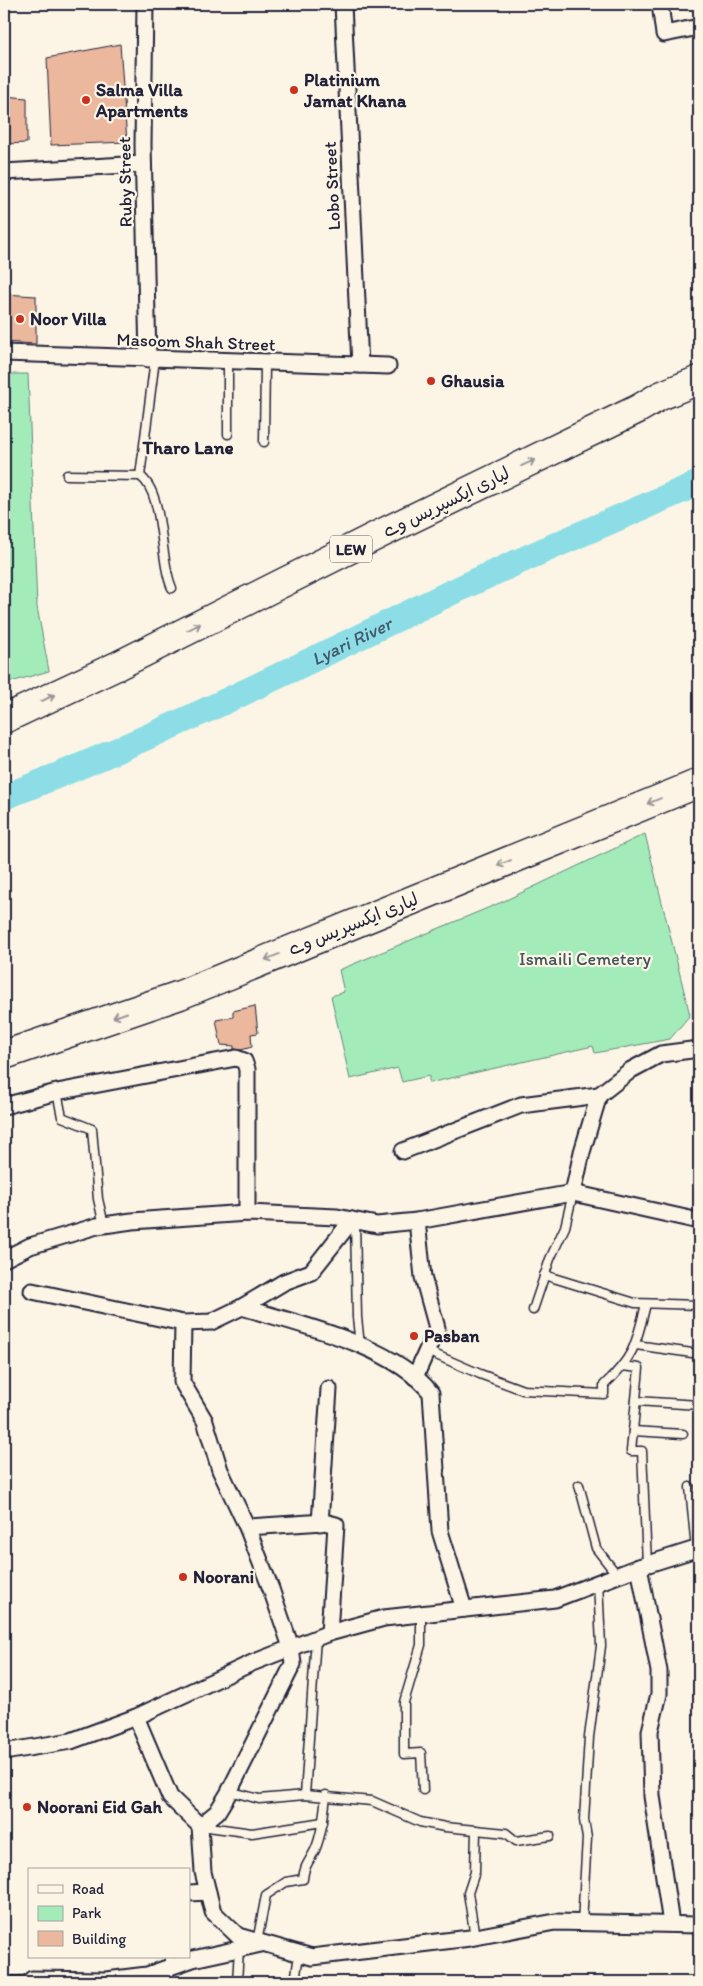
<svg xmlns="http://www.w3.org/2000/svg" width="703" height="1986" font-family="Itim,'Playpen Sans Arabic',sans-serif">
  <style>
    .green { fill: #a3ecba; stroke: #62877a }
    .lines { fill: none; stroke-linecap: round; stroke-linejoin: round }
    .river { stroke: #8cdde5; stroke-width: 26 }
    .building { fill: #ebb79d; stroke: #22223b }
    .lane-casing { stroke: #22223b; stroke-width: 11 }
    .street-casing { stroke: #22223b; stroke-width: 19 }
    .highway-casing { stroke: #22223b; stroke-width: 31 }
    .lane { stroke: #fcf5e5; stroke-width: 8 }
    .street { stroke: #fcf5e5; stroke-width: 15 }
    .highway { stroke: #fcf5e5; stroke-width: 28 }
    .oneway { stroke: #9a9698 }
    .poi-dot { fill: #c8321e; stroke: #fcf5e5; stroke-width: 2 }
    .labels { text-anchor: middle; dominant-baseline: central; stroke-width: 4.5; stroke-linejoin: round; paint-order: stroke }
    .shield { fill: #fcf5e5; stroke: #63616e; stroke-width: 1 }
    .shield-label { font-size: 16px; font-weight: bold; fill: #22223b }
    .poi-label { font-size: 18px; font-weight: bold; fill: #22223b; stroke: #fcf5e5; text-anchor: start }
    .street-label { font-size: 18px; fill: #22223b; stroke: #fcf5e5 }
    .park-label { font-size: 18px; fill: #42545b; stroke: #fcf5e5 }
    .neighbourhood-label { font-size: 19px; font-weight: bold; fill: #22223b; stroke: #fcf5e5 }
    .water-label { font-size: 19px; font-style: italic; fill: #425a6e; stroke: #fcf5e5 }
  </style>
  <rect width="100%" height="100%" fill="#fcf5e5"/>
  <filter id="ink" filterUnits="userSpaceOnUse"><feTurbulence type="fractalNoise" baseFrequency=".02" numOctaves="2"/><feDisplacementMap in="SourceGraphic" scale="10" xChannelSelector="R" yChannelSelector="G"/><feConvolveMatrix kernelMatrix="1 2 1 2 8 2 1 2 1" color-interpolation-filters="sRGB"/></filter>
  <g filter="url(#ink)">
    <g class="green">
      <polygon points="4,374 28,374 37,607 49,671 4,684"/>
      <polygon points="645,834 690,1015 670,1039 595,1053 593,1046 429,1083 429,1076 402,1082 398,1068 350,1079 331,996 344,992 339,970 502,902"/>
    </g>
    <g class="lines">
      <path class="river" id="s1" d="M4 797C156 738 303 664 450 593 532 554 616 519 699 483"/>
    </g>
    <g class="building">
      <polygon points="120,44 127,142 51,145 47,58"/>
      <polygon points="4,96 27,98 27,143 4,144"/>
      <polygon points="4,294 36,296 36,344 4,342"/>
      <polygon points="255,1006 258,1033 251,1034 252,1047 241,1050 234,1049 234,1046 221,1045 216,1020 233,1017 233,1011"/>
    </g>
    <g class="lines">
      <g class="lane-casing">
        <g id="lane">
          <polyline points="228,362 228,434"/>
          <polyline points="264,442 265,363"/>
          <polyline points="67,475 140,476 155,359"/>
          <path d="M140 476C165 493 159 560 172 588"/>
          <polyline points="57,1092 62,1117 92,1129 98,1199 104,1225"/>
          <polyline points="355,1221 357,1317 360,1346"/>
          <polyline points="544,1275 635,1303 699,1305"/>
          <polyline points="533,1310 550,1259 565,1227 573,1193"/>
          <polyline points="636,1345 699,1354"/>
          <path d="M427 1351 480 1374 523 1390 604 1394V1385C635 1356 636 1344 646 1304"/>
          <polyline points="622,1366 639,1368 631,1451 642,1451 647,1564"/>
          <polyline points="636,1401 699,1405"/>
          <polyline points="633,1431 683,1434"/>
          <polyline points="579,1485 596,1548 617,1575"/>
          <polyline points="690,1487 696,1549"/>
          <polyline points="421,1614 421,1645 404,1702 404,1754 421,1753 423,1790"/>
          <polyline points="229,1791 259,1799 305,1795 372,1801 420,1822 445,1827 506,1833 516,1841 550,1836"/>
          <polyline points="305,1795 316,1638"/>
          <polyline points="201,1826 252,1833 323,1822"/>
          <polyline points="582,1923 587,1838 584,1820 589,1737 601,1646 598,1582"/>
          <polyline points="475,1937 468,1893 475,1872 476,1830"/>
          <path d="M257 1942 266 1895 286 1882 303 1879C304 1866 309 1862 315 1850 322 1834 324 1813 326 1795"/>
          <polyline points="4,1981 32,1980"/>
          <polyline points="169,1982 170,1957"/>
          <polyline points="237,1982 239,1949"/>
          <polyline points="295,1982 299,1954"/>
        </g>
      </g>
      <g class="street-casing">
        <g id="street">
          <polyline points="145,4 143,145 148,359"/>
          <polyline points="343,4 360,365"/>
          <polyline points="660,4 664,34 699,27"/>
          <polyline points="4,172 143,164"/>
          <polyline points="4,353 388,366"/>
          <polyline points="4,1106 57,1092 236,1058 244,1061 247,1069 247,1213"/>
          <polyline points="403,1151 521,1105 599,1095"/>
          <polyline points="573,1193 582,1152 599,1095 631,1070 661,1054 699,1049"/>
          <polyline points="352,1220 311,1272 284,1282 242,1307 211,1322 183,1323 182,1382 205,1421 220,1470 247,1527 271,1589 291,1647 293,1664 228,1794 217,1812 200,1826 203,1872 213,1912 238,1936 312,1957 470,1938 555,1922 699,1925"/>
          <polyline points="4,1259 30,1246 97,1226 132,1221 247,1213 337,1217 377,1225 417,1221 573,1193 699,1221"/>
          <polyline points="32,1291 183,1323"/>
          <path d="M242 1307C298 1324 394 1345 431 1393L440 1531 464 1609"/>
          <polyline points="415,1377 437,1328 423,1277 417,1221"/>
          <polyline points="320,1523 329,1389"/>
          <polyline points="247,1527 324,1522 336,1525 329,1633"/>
          <polyline points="639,1567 659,1671 659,1694 650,1731 652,1796 671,1924"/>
          <polyline points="136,1717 170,1797 200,1826"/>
          <polyline points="4,1752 71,1741 136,1717 252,1663 329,1633 384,1618 555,1599 639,1567 699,1548"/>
          <polyline points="189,1893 208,1892"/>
          <polyline points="32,1979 106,1980 147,1975 193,1959 261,1944"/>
        </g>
      </g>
      <g class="highway-casing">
        <g id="highway">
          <polyline points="4,719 117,666 380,534 638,409 660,396 699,380"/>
          <polyline points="4,1055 180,995 699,783"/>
        </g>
      </g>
      <use href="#lane" class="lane"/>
      <use href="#street" class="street"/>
      <use href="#highway" class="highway"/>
    </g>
    <defs><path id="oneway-shaft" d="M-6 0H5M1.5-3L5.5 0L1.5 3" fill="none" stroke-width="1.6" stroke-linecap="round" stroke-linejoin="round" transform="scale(1.25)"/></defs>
    <g class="oneway">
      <use href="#oneway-shaft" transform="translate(528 463) rotate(-25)"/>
      <use href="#oneway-shaft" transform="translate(194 627) rotate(-27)"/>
      <use href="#oneway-shaft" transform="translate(48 698) rotate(-26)"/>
      <use href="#oneway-shaft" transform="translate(654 801) rotate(158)"/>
      <use href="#oneway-shaft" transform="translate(504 863) rotate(158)"/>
      <use href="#oneway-shaft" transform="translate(272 957) rotate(158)"/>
      <use href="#oneway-shaft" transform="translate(120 1015) rotate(161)"/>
    </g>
  </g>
  <g class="poi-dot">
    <circle cx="294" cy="90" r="5"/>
    <circle cx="86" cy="100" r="5"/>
    <circle cx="20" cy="319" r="5"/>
    <circle cx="431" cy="381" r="5"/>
    <circle cx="414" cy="1336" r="5"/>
    <circle cx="183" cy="1577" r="5"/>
    <circle cx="27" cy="1807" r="5"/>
  </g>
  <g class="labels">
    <rect class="shield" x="330" y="535.5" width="42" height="27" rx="4"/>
    <g class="shield-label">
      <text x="351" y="549">LEW</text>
    </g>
    <g class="poi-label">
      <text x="304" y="80">Platinium<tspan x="304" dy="21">Jamat Khana</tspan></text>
      <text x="96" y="90">Salma Villa<tspan x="96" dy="21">Apartments</tspan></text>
      <text x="30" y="319">Noor Villa</text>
      <text x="441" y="381">Ghausia</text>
      <text x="424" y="1336">Pasban</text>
      <text x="193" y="1577">Noorani</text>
      <text x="37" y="1807">Noorani Eid Gah</text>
    </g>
    <g class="street-label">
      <text transform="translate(125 182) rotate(-91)">Ruby Street</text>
      <text transform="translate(332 186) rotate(-93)">Lobo Street</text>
      <text transform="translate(196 342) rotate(2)">Masoom Shah Street</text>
      <text transform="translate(446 502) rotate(-26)">لیاری ایکسپریس وے</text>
      <text transform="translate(353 924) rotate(-22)">لیاری ایکسپریس وے</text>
    </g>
    <g class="park-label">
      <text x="585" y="959">Ismaili Cemetery</text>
    </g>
    <g class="neighbourhood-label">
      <text x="188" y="447">Tharo Lane</text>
    </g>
    <g class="water-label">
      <text stroke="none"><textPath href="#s1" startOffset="381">Lyari River</textPath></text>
    </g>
  </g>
  <rect width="703" height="1986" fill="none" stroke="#fcf5e5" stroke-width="20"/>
  <rect x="10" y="10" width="683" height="1966" fill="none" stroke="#22223b" stroke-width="2" filter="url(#ink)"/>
  <rect x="28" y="1868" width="162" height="90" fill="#fcf5e5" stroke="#a5a1a1"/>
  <rect x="38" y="1885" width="25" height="8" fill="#fcf5e5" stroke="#a5a1a1"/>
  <text x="72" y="1894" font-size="15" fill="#22223b">Road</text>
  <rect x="38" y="1906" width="25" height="15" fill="#a3ecba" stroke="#a5a1a1"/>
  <text x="72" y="1918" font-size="15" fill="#22223b">Park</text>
  <rect x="38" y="1931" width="25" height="15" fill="#ebb79d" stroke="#a5a1a1"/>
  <text x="72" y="1944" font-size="15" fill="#22223b">Building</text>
</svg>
